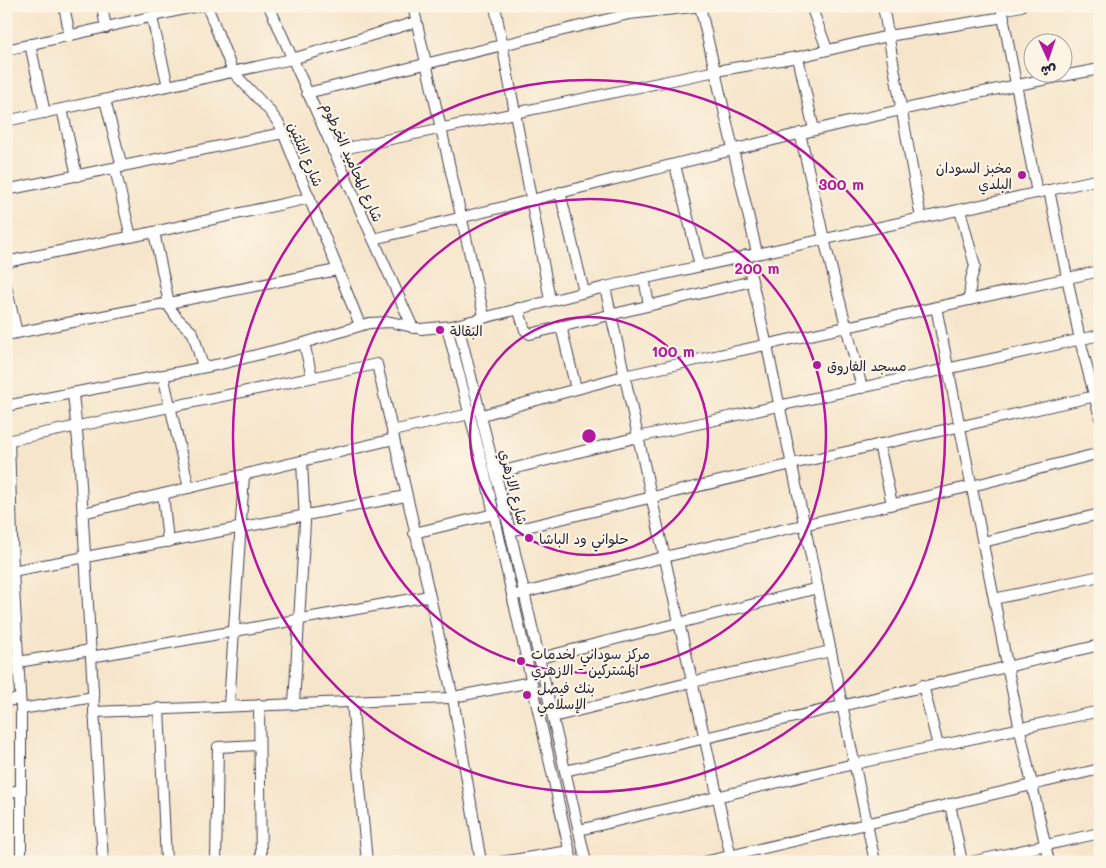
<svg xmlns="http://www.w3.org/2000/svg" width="1106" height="868" font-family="Mali,'Playpen Sans Arabic',sans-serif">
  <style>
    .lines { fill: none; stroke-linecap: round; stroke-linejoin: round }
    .minor-casing { stroke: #423f51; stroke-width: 12 }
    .minor { stroke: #fff; stroke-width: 10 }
    .ring { fill: none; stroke: #b5179e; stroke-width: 2.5 }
    .poi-dot { fill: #b5179e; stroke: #fcf5e5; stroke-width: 2 }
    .labels { text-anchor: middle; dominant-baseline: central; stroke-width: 4.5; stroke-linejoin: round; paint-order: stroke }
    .street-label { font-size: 14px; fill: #22223b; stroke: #fcf5e5 }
    .poi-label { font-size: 14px; fill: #22223b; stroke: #fcf5e5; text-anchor: start }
    .centre { fill: #b5179e; stroke: #fcf5e5; stroke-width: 2.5 }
    .ring-label { font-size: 15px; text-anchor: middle; font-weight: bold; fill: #b5179e; stroke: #fcf5e5; stroke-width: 4.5; stroke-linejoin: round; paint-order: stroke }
  </style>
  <rect width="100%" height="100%" fill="#fcf5e5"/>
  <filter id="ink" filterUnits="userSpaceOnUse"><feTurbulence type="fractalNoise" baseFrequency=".02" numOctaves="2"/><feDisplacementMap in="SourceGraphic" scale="10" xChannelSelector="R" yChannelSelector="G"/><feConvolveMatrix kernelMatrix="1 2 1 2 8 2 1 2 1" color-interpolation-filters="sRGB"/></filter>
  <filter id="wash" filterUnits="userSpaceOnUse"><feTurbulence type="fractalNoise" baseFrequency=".0096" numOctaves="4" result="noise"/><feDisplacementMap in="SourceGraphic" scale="20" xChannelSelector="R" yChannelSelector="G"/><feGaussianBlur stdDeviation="1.12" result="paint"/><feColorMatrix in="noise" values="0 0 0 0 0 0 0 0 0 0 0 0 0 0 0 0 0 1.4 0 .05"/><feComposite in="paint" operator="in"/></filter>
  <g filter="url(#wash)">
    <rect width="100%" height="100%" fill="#f6e5cb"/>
  </g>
  <g filter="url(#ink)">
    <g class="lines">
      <g class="minor-casing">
        <g id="minor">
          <polyline points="64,6 70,36"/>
          <polyline points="102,6 106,28"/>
          <polyline points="207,6 233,72 268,109 280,125 360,325"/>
          <polyline points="269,6 413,328"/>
          <polyline points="413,6 484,316"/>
          <polyline points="495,6 550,300"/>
          <polyline points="700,6 757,253"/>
          <polyline points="811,6 827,49"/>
          <polyline points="883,6 921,218"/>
          <polyline points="1001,6 1037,193"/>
          <polyline points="1002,10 1021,6"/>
          <polyline points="152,18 168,86"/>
          <polyline points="30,44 45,113"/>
          <polyline points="6,50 198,6"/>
          <polyline points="798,57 814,130"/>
          <polyline points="307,93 629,14 701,6"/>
          <polyline points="105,100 122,167"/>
          <polyline points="62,109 77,176"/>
          <polyline points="6,121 292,59 416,22"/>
          <polyline points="800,133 824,239 862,388"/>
          <polyline points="333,151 716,71 798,57 888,36 1004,17"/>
          <polyline points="675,165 700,266"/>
          <polyline points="115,169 131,237"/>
          <polyline points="6,190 283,133"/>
          <polyline points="1049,190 1080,340 1100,418"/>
          <polyline points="560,192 584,292"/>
          <polyline points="960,210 975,266 971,279 969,300"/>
          <polyline points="154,232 170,308 177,318 193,333 203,367"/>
          <path d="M373 239C615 181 855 114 1100 69"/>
          <polyline points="746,255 767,346 875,862"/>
          <polyline points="6,262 154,232 310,198"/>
          <polyline points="644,278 649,305"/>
          <polyline points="6,286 17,333"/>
          <polyline points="605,287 732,862"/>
          <polyline points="936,307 1020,730 1049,862"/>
          <polyline points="518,308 525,330 530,334 752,281"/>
          <polyline points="458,325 510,531 586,862"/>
          <polyline points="561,326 576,389"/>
          <polyline points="447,327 485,474 572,862"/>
          <polyline points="6,335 337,270"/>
          <polyline points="304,343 312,377"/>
          <polyline points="163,375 189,488"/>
          <polyline points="73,394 79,451 103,862"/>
          <polyline points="6,406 221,364 304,343 369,323 391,322 421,329 452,326 605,287 1100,179"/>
          <polyline points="482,415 624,376 1100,271"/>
          <polyline points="392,431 470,414"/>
          <polyline points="9,440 13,571 21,709 21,862"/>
          <polyline points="6,441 377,364 453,698 481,862"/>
          <polyline points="879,444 892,504"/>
          <polyline points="496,473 638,437 1100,335"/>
          <polyline points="163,494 168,542"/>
          <polyline points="83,513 394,439"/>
          <polyline points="510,531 792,464 1100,395"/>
          <polyline points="414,533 494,514"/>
          <polyline points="983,542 1100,514"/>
          <polyline points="7,572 406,496"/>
          <polyline points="512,596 664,557 972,486 1100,453"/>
          <polyline points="994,599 1100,576"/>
          <polyline points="91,657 429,596"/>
          <polyline points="540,658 818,588"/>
          <polyline points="18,662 91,650"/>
          <polyline points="923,685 938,746"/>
          <polyline points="6,701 20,699"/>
          <polyline points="352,702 367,862"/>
          <polyline points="294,703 305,522 302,461"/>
          <polyline points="259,705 261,862"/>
          <polyline points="229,706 244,475"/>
          <polyline points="159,708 166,862"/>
          <polyline points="21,709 94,697"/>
          <polyline points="94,712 448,698 531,682"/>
          <polyline points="553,717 692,682 831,651"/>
          <polyline points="565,771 1100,645"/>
          <polyline points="6,793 21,790"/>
          <polyline points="950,804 962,862"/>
          <polyline points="579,830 854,764 1100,711"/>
          <polyline points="216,862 218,747 259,745"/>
          <polyline points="501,862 569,851"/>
          <polyline points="704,862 1100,769"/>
          <polyline points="971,862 1100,833"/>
        </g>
      </g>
      <use href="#minor" class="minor"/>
    </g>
  </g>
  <g class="ring">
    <circle cx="589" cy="436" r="119"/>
    <circle cx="589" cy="436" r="237"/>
    <circle cx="589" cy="436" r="356"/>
  </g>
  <g class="poi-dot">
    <circle cx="1022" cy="175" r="5"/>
    <circle cx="440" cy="330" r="5"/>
    <circle cx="817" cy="365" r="5"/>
    <circle cx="529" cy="538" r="5"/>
    <circle cx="521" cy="661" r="5"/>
    <circle cx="527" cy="695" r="5"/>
  </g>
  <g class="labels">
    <g class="street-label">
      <text transform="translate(306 154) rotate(67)">شارع التلتين</text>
      <text transform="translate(353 162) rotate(66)">شارع المحاميد الخرطوم</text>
      <text transform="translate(514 487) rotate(76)">شارع الازهري</text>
    </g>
    <g class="poi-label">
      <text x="1012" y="167" text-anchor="end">مخبز السودان<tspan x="1012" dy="16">البلدي</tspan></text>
      <text x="450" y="330">البقالة</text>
      <text x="827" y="365">مسجد الفاروق</text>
      <text x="539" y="538">حلواني ود الباشا</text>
      <text x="531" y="653">مركز سوداني لخدمات<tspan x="531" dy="16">المشتركين - الازهري</tspan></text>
      <text x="537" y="687">بنك فيصل<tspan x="537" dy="16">الإسلامي</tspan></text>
    </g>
  </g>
  <circle cx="589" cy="436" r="8" class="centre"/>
  <g class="ring-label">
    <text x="841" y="190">300 m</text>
    <text x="757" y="274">200 m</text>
    <text x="673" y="357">100 m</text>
  </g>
  <rect width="1106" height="868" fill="none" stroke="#fcf5e5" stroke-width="25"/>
  <g transform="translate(1048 58) rotate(177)"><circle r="24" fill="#fcf5e5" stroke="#a5a1a1"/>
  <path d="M0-4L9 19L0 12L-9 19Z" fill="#b5179e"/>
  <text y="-8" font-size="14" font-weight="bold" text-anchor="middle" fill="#22223b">ش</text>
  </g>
</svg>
